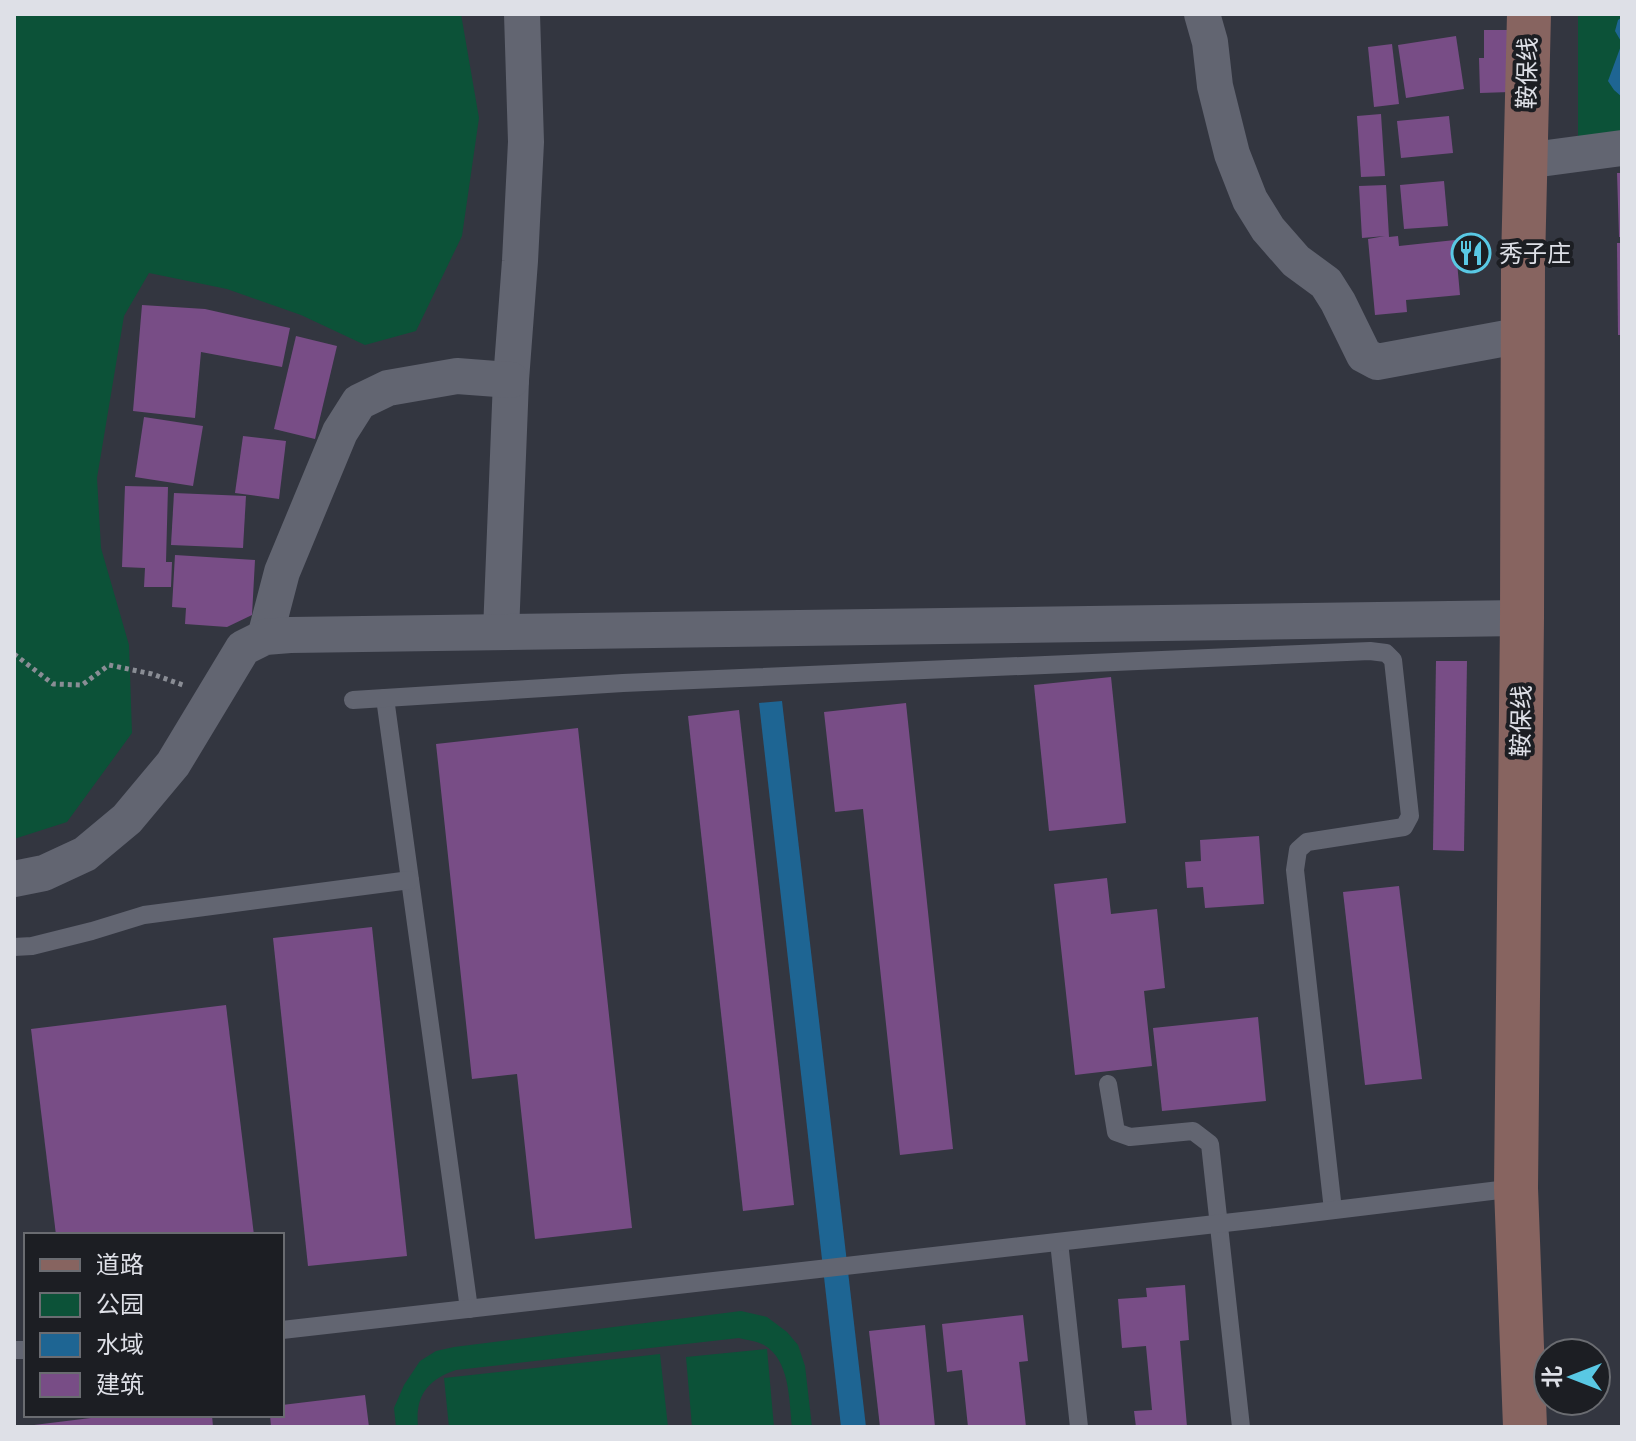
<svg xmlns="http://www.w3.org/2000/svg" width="1636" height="1441" font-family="Ubuntu,'Noto Sans SC',sans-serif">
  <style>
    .green { fill: #0c5238 }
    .water { fill: #1e6593 }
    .building { fill: #784d86 }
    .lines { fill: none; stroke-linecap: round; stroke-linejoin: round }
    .path { stroke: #8a8d95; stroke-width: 5; stroke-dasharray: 4 4; stroke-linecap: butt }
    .lane { stroke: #626571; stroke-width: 18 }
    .street { stroke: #626571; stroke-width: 36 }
    .secondary { stroke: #876460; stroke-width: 44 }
    .labels { text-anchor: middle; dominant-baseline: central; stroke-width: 8; stroke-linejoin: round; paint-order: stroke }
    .street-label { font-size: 24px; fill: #dee0e7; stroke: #1c1e23 }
    .poi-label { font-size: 24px; fill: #dee0e7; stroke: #1c1e23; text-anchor: start }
  </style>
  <rect width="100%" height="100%" fill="#333640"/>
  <g class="green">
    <polygon points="14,14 461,14 479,118 462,236 416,331 365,345 301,315 227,289 149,273 124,316 97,478 101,548 129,645 132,733 67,822 14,839"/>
    <polygon points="1578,14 1622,14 1622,132 1578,137"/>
    <path d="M741 1311 767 1317 787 1332 798 1345 805 1366 812 1427H792C789 1400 790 1360 764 1345 757 1341 746 1340 739 1338L456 1370C427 1380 415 1396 418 1427H396L394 1408 404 1385 420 1361 436 1351 454 1347Z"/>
    <polygon points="767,1349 774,1427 692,1427 686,1357"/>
    <polygon points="660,1354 668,1427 449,1427 444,1378"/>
  </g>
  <g class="water">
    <polygon points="1622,17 1622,97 1614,90 1608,81 1622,43 1615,31 1618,20"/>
    <polygon points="782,701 866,1427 841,1427 759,703"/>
  </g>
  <g class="building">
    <polygon points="1484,30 1508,30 1510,92 1480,93 1479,58 1484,58"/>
    <polygon points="1456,36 1464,89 1406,98 1398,45"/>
    <polygon points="1392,44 1399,104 1374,107 1368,47"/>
    <polygon points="1381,114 1385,176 1361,177 1357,116"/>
    <polygon points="1449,116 1453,153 1401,158 1397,121"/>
    <polygon points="1617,173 1622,173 1622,237 1619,237"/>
    <polygon points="1444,181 1448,226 1404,229 1400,185"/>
    <polygon points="1386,185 1389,237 1398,236 1399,246 1455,240 1460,295 1406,300 1407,312 1375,315 1368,239 1385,236 1362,238 1359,186"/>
    <polygon points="1617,243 1622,243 1622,335 1618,335"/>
    <polygon points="142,305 205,309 290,328 282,367 201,352 195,418 133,411"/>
    <polygon points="296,336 337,346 315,439 274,429"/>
    <polygon points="144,417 203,426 193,486 135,477"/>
    <polygon points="243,436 286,441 279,499 235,493"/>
    <polygon points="125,486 168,487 166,562 172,562 171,587 144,587 145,568 122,567"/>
    <polygon points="174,493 246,496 243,548 171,545"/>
    <polygon points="175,555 255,560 252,615 227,627 185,624 186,608 172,607"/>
    <polygon points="1436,661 1467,661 1464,851 1433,850"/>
    <polygon points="1111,677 1126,823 1049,831 1034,685"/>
    <polygon points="906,703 953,1149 900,1155 863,809 835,812 824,712"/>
    <polygon points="739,710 794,1205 743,1211 688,716"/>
    <polygon points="578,728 632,1228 535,1239 517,1074 472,1079 436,744"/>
    <polygon points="1259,836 1264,904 1205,908 1203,887 1187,888 1185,862 1201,861 1200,840"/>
    <polygon points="1107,878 1111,914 1157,909 1165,988 1144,991 1152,1066 1075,1075 1054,884"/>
    <polygon points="1399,886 1422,1079 1365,1085 1343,892"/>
    <polygon points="372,927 407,1256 308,1266 273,938"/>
    <polygon points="226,1005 254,1235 56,1235 31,1029"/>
    <polygon points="1258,1017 1266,1101 1162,1111 1153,1028"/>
    <polygon points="1185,1285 1189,1340 1180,1341 1187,1427 1136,1427 1134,1411 1152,1410 1146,1346 1122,1348 1118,1299 1147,1297 1146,1288"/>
    <polygon points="1023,1315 1028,1361 1019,1362 1026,1427 968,1427 962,1370 947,1372 942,1324"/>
    <polygon points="925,1325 935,1427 880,1427 869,1331"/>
    <polygon points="365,1395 369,1427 271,1427 270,1415 282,1415 282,1405"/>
    <polygon points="115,1415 212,1415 213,1427 34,1427 34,1425"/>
  </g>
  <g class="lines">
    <polyline class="path" points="14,654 53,684 82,685 109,665 152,674 183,685"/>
    <g class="lane">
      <polyline points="385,698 469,1309"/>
      <polyline points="353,700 623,683 1370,651 1386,653 1393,660 1410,816 1404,827 1307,842 1298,850 1295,870 1333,1210"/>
      <polyline points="14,947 32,946 92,931 144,915 410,880"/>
      <polyline points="1108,1084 1116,1132 1130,1137 1193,1131 1210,1144 1241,1427"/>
      <polyline points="1059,1242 1079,1427"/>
      <polyline points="282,1330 1277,1217 1516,1188"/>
      <polyline points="14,1350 26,1350"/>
    </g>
    <g class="street">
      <polyline points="1202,14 1210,42 1215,86 1232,154 1250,200 1268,229 1296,261 1326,283 1338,302 1364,355 1377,362 1523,335"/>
      <polyline points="1525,161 1622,148"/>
      <polyline points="501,632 511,380 520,261 526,142 522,14"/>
      <polyline points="265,637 282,572 340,432 359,402 388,388 457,376 511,380"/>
      <polyline points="14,879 44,873 85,854 127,819 173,764 243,648 265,637 290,635 1522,618"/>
    </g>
    <polyline class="secondary" points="1525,1427 1516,1188 1522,618 1523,263 1529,14"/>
  </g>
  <defs>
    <g id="restaurant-ring" transform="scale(2)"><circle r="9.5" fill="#1c1e23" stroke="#59c8e4" stroke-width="1.5"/><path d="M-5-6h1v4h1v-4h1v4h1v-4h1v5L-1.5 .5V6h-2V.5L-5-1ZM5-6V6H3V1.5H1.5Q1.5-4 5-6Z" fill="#59c8e4"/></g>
  </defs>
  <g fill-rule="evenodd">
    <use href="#restaurant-ring" x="1471" y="253"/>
  </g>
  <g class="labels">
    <g class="street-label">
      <text transform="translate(1527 73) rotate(-89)">鞍保线</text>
      <text transform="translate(1521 721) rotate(-89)">鞍保线</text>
    </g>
    <g class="poi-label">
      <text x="1499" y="253">秀子庄</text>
    </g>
  </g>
  <rect width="1636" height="1441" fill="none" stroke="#dee0e7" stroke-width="32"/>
  <rect x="24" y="1233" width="260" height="184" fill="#1c1e23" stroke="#6a6c71" stroke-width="2"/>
  <rect x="40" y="1259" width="40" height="12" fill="#876460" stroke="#6a6c71" stroke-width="2"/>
  <text x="96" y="1273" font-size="24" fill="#dee0e7">道路</text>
  <rect x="40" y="1293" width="40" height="24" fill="#0c5238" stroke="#6a6c71" stroke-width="2"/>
  <text x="96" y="1313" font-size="24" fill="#dee0e7">公园</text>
  <rect x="40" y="1333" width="40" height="24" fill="#1e6593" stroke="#6a6c71" stroke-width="2"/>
  <text x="96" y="1353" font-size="24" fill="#dee0e7">水域</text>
  <rect x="40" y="1373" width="40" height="24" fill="#784d86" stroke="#6a6c71" stroke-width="2"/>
  <text x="96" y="1393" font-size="24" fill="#dee0e7">建筑</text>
  <g transform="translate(1572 1377) rotate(270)"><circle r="38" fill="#1c1e23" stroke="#6a6c71" stroke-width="2"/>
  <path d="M0-6L14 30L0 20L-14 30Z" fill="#59c8e4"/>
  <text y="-12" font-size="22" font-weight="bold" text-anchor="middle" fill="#dee0e7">北</text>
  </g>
</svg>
